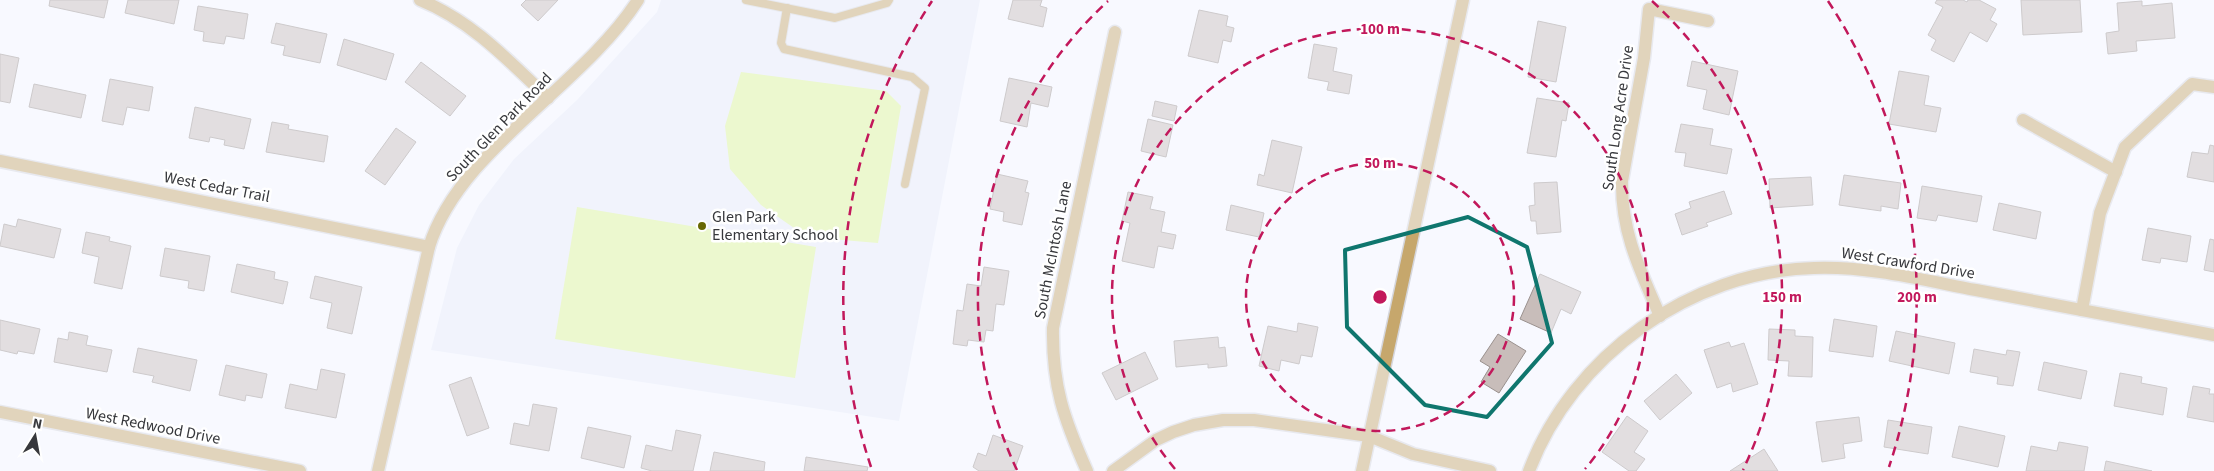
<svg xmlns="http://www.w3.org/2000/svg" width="2214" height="471" font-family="'Source Sans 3',sans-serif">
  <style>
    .built { fill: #e8ecf9 }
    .green { fill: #ddf594 }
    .building { fill: #c8bdba; stroke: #9a918e }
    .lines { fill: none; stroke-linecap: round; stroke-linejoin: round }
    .service-casing { stroke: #d5d6dc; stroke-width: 10 }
    .minor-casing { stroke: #d5d6dc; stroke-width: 15 }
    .tertiary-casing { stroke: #d5d6dc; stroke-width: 15 }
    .service { stroke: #c6a76c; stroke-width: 8 }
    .minor { stroke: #c6a76c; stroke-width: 12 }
    .tertiary { stroke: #c6a76c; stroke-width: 12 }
    .marked { fill: none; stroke: #0f766e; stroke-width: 4; stroke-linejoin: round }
    .ring { fill: none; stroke: #c2185b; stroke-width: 2.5; stroke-dasharray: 9 6 }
    .poi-dot { fill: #686804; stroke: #fff; stroke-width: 2 }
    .labels { text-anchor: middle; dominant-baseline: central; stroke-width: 5; stroke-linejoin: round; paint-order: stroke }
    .street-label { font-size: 16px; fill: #37383c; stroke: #fff }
    .poi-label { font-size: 16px; fill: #37383c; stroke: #fff; text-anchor: start }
    .centre { fill: #c2185b; stroke: #fff; stroke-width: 2.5 }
    .ring-label { font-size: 15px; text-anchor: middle; font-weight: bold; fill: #c2185b; stroke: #fff; stroke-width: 5; stroke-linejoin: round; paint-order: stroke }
  </style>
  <rect width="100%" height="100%" fill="#f8f9ff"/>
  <polygon class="built" points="661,0 980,0 899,421 431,350 457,248 479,205 514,159 577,100 657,12"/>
  <g class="green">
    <polygon points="741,72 886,91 901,106 878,243 807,237 761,205 730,169 725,126"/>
    <polygon points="577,207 816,247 795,378 555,339"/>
  </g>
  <g class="building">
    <polygon points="50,0 108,0 104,18 49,6"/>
    <polygon points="128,0 179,0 174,24 125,13"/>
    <polygon points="526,0 558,0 538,21 521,5"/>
    <polygon points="1013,0 1042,0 1040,6 1047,8 1043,27 1008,19"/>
    <polygon points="1937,0 1963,0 1967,2 1968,0 1979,0 1996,9 1990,20 1997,24 1987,42 1970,32 1954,62 1931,50 1936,40 1928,35 1943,7 1935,3"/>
    <polygon points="2021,0 2080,0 2082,32 2023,35"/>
    <polygon points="2142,1 2142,6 2172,3 2175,38 2136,41 2137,51 2108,54 2106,33 2119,31 2117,3"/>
    <polygon points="198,6 248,14 244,39 226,36 224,44 203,41 204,32 194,30"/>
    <polygon points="1199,10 1228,16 1226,26 1234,28 1231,42 1223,40 1218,63 1188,56"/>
    <polygon points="1538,21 1566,27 1556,82 1528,77"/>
    <polygon points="276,23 327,34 320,63 283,55 285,46 271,43"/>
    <polygon points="344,39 394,54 386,80 337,65"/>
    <polygon points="1314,44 1337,48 1333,71 1352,75 1349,94 1327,90 1329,82 1308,78"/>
    <polygon points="0,54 19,58 10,103 0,101"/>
    <polygon points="1692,61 1738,71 1729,115 1703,109 1707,90 1687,86"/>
    <polygon points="421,62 466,96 450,116 405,82"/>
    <polygon points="1899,71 1929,76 1924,105 1941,108 1936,132 1889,124"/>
    <polygon points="1009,78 1052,87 1048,107 1031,103 1027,127 1000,121"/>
    <polygon points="110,79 153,87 149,111 127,107 123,125 102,121"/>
    <polygon points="34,84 86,95 81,118 29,107"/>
    <polygon points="1537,98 1569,103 1566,121 1562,120 1556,157 1527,153"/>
    <polygon points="1155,101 1177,106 1174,121 1152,116"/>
    <polygon points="195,107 251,119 244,149 224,145 225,140 210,137 209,142 189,138"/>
    <polygon points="1148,119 1173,125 1166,157 1141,151"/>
    <polygon points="272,122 289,125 288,129 328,136 324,162 266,152"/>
    <polygon points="1681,124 1713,129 1710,145 1732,149 1727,174 1684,166 1686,153 1675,152"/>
    <polygon points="396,128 416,142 385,185 365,171"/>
    <polygon points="1272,140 1302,147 1292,193 1257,185 1259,174 1264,176"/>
    <polygon points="2210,145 2214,146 2214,182 2187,177 2192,152 2208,154"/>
    <polygon points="997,174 1028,181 1025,192 1029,193 1022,225 1003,221 1004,212 990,209"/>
    <polygon points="1844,175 1901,183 1898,209 1881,206 1881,211 1839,205"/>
    <polygon points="1811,177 1813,205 1770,208 1769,179"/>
    <polygon points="1557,182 1561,232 1537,234 1536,221 1531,221 1529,206 1535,205 1534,183"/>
    <polygon points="1922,186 1982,196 1977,222 1938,215 1936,221 1917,218"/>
    <polygon points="1724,191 1732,214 1706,223 1708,226 1682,235 1675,214 1691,208 1689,202"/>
    <polygon points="1128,192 1153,197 1150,209 1165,212 1161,232 1176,235 1173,249 1158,246 1154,268 1122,261 1130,223 1122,221"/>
    <polygon points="1999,203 2041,212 2036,239 1993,230"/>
    <polygon points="1231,205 1264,213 1259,237 1226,230"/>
    <polygon points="18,219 61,229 54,258 0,246 4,224 16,227"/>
    <polygon points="2148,228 2191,236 2187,262 2161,258 2160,263 2142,260"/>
    <polygon points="86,232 110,237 109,241 131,246 122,289 94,283 99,257 82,253"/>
    <polygon points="2210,239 2214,240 2214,272 2204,270"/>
    <polygon points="165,248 210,256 204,291 188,288 189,281 160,276"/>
    <polygon points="237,264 275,272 274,279 288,282 283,304 231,292"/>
    <polygon points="984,267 1009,271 1004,305 996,304 993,331 986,330 984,342 968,340 967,346 953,344 957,310 963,311 967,284 981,286"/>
    <polygon points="1540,274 1581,292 1571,314 1561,309 1551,333 1520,319"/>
    <polygon points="315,276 362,287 352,334 327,328 332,303 310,298"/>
    <polygon points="1834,319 1877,326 1873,357 1829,351"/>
    <polygon points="0,320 40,329 34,354 18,351 17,354 0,350"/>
    <polygon points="1298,323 1318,327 1312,357 1301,355 1299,364 1281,360 1279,371 1259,366 1268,326 1297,332"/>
    <polygon points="1769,329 1795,330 1795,336 1813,337 1812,377 1788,376 1789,361 1768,360"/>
    <polygon points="1896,331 1955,343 1949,374 1889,361"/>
    <polygon points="69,332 88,336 86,345 112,350 107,372 54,362 58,338 68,340"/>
    <polygon points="1498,334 1526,351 1499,393 1481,382 1490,367 1480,361"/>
    <polygon points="1218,337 1219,348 1225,347 1227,366 1208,368 1208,364 1176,367 1174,341"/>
    <polygon points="1729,342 1731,347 1744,343 1758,384 1733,392 1731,383 1717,388 1704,350"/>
    <polygon points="138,348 197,360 190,391 152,382 154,376 133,372"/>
    <polygon points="1974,349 2006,355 2007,350 2020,352 2013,386 1997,384 1998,377 1970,372"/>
    <polygon points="1145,352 1158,379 1116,400 1102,373"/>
    <polygon points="2044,362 2087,371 2081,399 2038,390"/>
    <polygon points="226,365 267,374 262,398 246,395 245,401 219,395"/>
    <polygon points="321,369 345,374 336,418 285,408 290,384 317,390"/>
    <polygon points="2120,373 2142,377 2141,383 2167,388 2163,415 2114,406"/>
    <polygon points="1676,374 1692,393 1660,420 1644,401"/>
    <polygon points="471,377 489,428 467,436 449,385"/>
    <polygon points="2193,386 2210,389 2209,394 2214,394 2214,422 2187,417"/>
    <polygon points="533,404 557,408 549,451 510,444 514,423 529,426"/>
    <polygon points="1627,416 1648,431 1634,452 1645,459 1636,471 1629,471 1602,452"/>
    <polygon points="1859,417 1862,441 1843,444 1845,458 1822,462 1816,422"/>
    <polygon points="1888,420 1932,427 1928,454 1884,447"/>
    <polygon points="1959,426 2005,436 1998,467 1952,457"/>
    <polygon points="588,427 631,436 624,468 581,458"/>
    <polygon points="676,430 701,435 693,471 652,471 641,468 646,445 672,451"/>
    <polygon points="993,435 1023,446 1014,471 979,471 973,467 978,453 986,456"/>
    <polygon points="2059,442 2088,447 2084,471 2026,471 2031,446 2057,451"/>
    <polygon points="1764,449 1778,471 1730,471"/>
    <polygon points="714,452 765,462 764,471 710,471"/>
    <polygon points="806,457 868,467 867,471 804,471"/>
    <polygon points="2106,461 2152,471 2104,471"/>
  </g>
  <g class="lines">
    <g class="service-casing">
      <g id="service">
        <polyline points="746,0 835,18 887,3 889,0"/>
        <polyline points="787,8 781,43 784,49 912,77 925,88 905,184"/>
      </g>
    </g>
    <g class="minor-casing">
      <g id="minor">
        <path d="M420 0C472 21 509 61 548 98"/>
        <polyline points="2023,120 2116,172"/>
        <polyline points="0,161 429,247"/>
        <polyline points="2082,310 2100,213 2125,147 2192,84 2214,87"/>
        <path d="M1660 316C1640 270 1621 232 1622 181L1644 58 1649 9 1708 21"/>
        <polyline points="0,412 300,471"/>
        <path d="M378 471 429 247C459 150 582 87 638 0"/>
        <path d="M1087 471C1064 419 1052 386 1053 328L1115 32"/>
        <polyline points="1113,471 1156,440 1173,432 1194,425 1223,420 1254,420 1369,436 1413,454 1490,471"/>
        <path d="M1529 471C1572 356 1691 271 1814 268 1869 266 1923 280 1976 290 2056 305 2135 320 2214 335"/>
      </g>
    </g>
    <g class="tertiary-casing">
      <polyline id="tertiary" points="1362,471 1463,0"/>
    </g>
    <use href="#service" class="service"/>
    <use href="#minor" class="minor"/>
    <use href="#tertiary" class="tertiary"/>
  </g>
  <path d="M0 0H2214V471H0ZM1468 217 1527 247 1552 343 1487 417 1425 405 1347 327 1345 250Z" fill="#f8f9ff" fill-opacity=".55" fill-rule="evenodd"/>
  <path class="marked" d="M1468 217 1527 247 1552 343 1487 417 1425 405 1347 327 1345 250Z"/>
  <g class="ring">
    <circle cx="1380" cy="297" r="134"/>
    <path d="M1175 469A268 268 0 1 1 1585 469"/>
    <path d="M1017 470A402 402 0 0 1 1108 1M1652 1A402 402 0 0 1 1743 470"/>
    <path d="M871 467A537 537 0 0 1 932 1M1828 1A537 537 0 0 1 1889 467"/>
  </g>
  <circle class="poi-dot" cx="702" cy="226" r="5"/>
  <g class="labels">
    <g class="street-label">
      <text transform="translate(1618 118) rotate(-82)">South Long Acre Drive</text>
      <text transform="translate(499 127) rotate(-46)">South Glen Park Road</text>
      <text transform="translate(217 187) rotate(11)">West Cedar Trail</text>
      <text transform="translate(1053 250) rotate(-79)">South McIntosh Lane</text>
      <text transform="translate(1908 263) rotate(9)">West Crawford Drive</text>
      <text transform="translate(153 426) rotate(11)">West Redwood Drive</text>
    </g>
    <g class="poi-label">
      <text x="712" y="217">Glen Park<tspan x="712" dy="18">Elementary School</tspan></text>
    </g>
  </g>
  <circle cx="1380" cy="297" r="8" class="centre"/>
  <g class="ring-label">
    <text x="1380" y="34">100 m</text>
    <text x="1380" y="168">50 m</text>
    <text x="1782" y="302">150 m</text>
    <text x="1917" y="302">200 m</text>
  </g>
  <g transform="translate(35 436) rotate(11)" stroke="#ffffff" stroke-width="4" paint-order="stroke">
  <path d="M0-4L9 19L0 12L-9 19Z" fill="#37383c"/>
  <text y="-8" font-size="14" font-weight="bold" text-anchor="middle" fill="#37383c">N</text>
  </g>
</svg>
